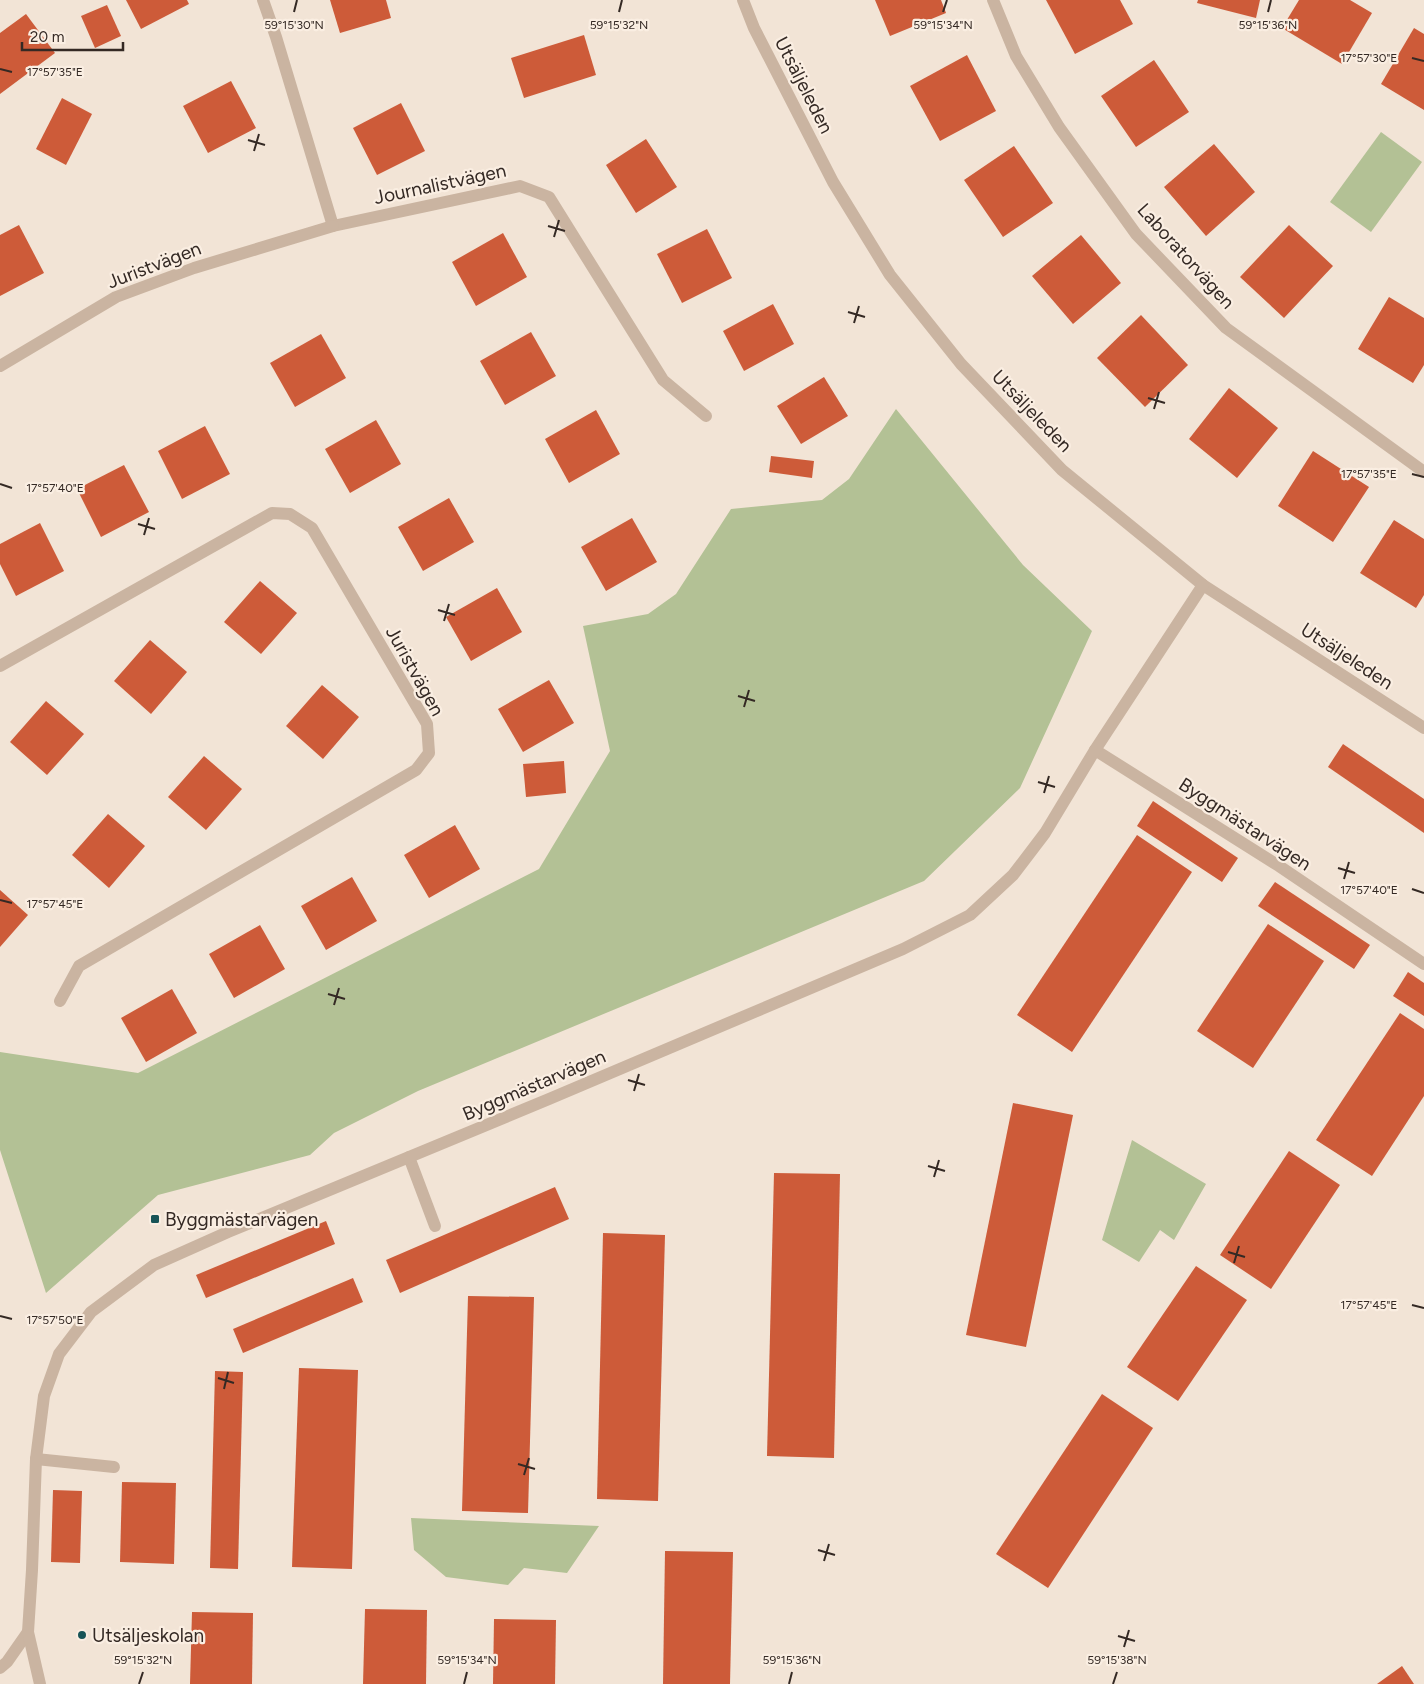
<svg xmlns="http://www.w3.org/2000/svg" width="1424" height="1684" font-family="Figtree,sans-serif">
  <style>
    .green { fill: #b3c195 }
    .building { fill: #cd5b39 }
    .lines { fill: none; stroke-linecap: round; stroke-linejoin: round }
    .service { stroke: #cab4a1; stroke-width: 12 }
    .minor { stroke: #cab4a1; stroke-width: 12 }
    .ticks { fill: none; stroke: #342924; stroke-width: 2 }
    .poi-dot { fill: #185457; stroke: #faeee2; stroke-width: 2 }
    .labels { text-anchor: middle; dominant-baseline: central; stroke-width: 4.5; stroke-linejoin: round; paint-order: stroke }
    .street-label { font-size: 19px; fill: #342924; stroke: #faeee2 }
    .poi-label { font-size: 19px; fill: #342924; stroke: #faeee2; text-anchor: start }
    .ticks-label { font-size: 12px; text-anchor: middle; fill: #342924; stroke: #faeee2; stroke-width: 4.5; stroke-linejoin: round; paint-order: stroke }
  </style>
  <rect width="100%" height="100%" fill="#f2e4d6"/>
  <g class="green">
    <polygon points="1381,132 1422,162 1371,232 1330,202"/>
    <polygon points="896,409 1023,565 1092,631 1020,788 924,881 418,1091 334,1133 310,1155 158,1195 46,1293 0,1150 0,1052 138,1073 539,869 610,751 583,626 648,614 676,594 731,509 822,500 849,479"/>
    <polygon points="1132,1140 1206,1184 1174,1240 1160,1230 1139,1262 1102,1240"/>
    <polygon points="411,1518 599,1526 567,1573 524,1568 508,1585 446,1577 414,1550"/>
  </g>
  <g class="building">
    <polygon points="126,0 187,0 189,4 141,29"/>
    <polygon points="330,0 386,0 391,18 340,33"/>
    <polygon points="875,0 941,0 946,13 890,36"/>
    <polygon points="1046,0 1120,0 1133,24 1075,54"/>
    <polygon points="1198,0 1260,0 1256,18 1197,3"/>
    <polygon points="1299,0 1350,0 1372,13 1342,64 1282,28"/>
    <polygon points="107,5 121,36 95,48 81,16"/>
    <polygon points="26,14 55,53 0,94 0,33"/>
    <polygon points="1414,28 1424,34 1424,110 1381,84"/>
    <polygon points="584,35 596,75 524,98 511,58"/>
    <polygon points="967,55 996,111 940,141 910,86"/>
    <polygon points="1154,60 1189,112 1136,147 1101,96"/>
    <polygon points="231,81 256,128 208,153 183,106"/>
    <polygon points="62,98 92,114 66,165 36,149"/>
    <polygon points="401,103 425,151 377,175 353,128"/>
    <polygon points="646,139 677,187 636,213 606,165"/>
    <polygon points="1214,144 1255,192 1206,236 1164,187"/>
    <polygon points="1014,146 1053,203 1003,237 964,180"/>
    <polygon points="19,225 44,273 0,296 0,235"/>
    <polygon points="1289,225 1333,266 1284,318 1240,277"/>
    <polygon points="707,229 732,278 682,303 657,254"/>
    <polygon points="503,233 527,277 476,306 452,262"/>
    <polygon points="1081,235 1121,283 1073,324 1032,276"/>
    <polygon points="1389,297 1424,318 1424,365 1413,383 1358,349"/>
    <polygon points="773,304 794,344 744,371 723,331"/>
    <polygon points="1141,315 1188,365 1145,407 1097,358"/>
    <polygon points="531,332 556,376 505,405 480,361"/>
    <polygon points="321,334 346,378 295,407 270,363"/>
    <polygon points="824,377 848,416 801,444 777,406"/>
    <polygon points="1229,388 1278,428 1237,478 1189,439"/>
    <polygon points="596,410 620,454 569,483 545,439"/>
    <polygon points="376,420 401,464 350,493 325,449"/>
    <polygon points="205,426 230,474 182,499 158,451"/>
    <polygon points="1313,451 1369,487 1333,542 1278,506"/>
    <polygon points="771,456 814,461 812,478 769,472"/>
    <polygon points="124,465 149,512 101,537 77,489"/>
    <polygon points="449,498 474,542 423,571 398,527"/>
    <polygon points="632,518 657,562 606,591 581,547"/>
    <polygon points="1394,520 1424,539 1424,595 1416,608 1360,573"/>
    <polygon points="40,523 64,571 16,596 0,564 0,544"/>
    <polygon points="260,581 297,613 261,654 224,622"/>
    <polygon points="497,588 522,632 471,661 446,617"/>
    <polygon points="150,640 187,672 151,714 114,681"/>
    <polygon points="549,680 574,723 523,752 498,709"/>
    <polygon points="322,685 359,717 323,759 286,726"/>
    <polygon points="46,701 84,734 47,775 10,742"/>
    <polygon points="1343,744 1424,799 1424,833 1328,767"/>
    <polygon points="204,756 242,789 206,830 168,797"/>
    <polygon points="564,761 566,793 526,797 523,764"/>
    <polygon points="1153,801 1238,858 1222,882 1137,826"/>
    <polygon points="108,814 145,846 109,888 72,855"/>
    <polygon points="455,825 480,869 429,898 404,855"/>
    <polygon points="1137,835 1192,872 1072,1052 1017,1015"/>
    <polygon points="352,877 377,921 326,950 301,906"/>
    <polygon points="1275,882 1370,945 1354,969 1258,906"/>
    <polygon points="0,890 28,915 0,947"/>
    <polygon points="1268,924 1324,961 1253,1068 1197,1031"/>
    <polygon points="260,925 285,969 234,998 209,954"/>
    <polygon points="1408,972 1424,983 1424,1016 1393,996"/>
    <polygon points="172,989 197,1033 146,1062 121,1018"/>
    <polygon points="1400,1013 1424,1029 1424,1096 1372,1176 1316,1140"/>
    <polygon points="1013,1103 1073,1115 1026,1347 966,1335"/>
    <polygon points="1289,1151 1340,1185 1271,1289 1220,1255"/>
    <polygon points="774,1173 840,1174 834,1458 767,1456"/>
    <polygon points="555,1187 569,1219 400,1293 386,1260"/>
    <polygon points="326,1221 335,1244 206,1298 196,1275"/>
    <polygon points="603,1233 665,1235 658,1501 597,1499"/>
    <polygon points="1196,1266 1247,1300 1178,1401 1127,1367"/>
    <polygon points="353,1278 363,1302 243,1353 233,1329"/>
    <polygon points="468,1296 534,1297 528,1513 462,1511"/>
    <polygon points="299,1368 358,1370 352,1569 292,1567"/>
    <polygon points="215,1371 243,1372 238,1569 210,1568"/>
    <polygon points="1102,1394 1153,1428 1048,1588 996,1554"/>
    <polygon points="122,1482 176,1483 174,1564 120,1562"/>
    <polygon points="53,1490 82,1491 80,1563 51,1562"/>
    <polygon points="665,1551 733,1552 730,1684 663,1684"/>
    <polygon points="365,1609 427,1610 426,1684 363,1684"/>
    <polygon points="192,1612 253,1613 252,1684 190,1684"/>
    <polygon points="494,1619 556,1620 555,1684 493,1684"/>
    <polygon points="1402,1666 1414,1684 1377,1684"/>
  </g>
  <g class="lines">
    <g class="service">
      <polyline points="409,1157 435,1226"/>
      <polyline points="36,1459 114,1467"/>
    </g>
    <g class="minor">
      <polyline points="263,0 276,37 333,226 520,186 549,197 663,380 706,416"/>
      <polyline points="743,0 754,28 833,182 890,275 961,364 1062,470 1203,585 1424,728"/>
      <polyline points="993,0 1016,56 1059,127 1136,234 1226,328 1424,472"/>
      <polyline points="0,366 116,297 194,268 333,226"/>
      <polyline points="0,666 272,513 290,514 312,528 427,724 429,753 416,770 79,966 60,1001"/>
      <polyline points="1095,750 1279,866 1424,964"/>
      <polyline points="0,1668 7,1662 28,1632"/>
      <polyline points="40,1684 28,1632 32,1570 36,1459 44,1396 59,1354 91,1312 154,1265 228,1232 549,1099 903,949 970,915 1013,875 1045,833 1095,750 1203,585"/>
    </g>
  </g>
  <path class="ticks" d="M294 12 297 0M619 12 622 0M943 12 947 0M1268 12 1271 0M1412 58 1424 61M0 69 12 72M248 140 265 145M254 151 259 134M548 226 565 231M554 237 559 220M848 312 865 317M854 323 859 306M1148 398 1165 403M1154 409 1159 392M1412 474 1424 477M0 484 12 488M138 524 155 529M144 535 149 518M438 610 455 615M444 621 449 604M738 696 755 701M744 707 749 690M1038 782 1055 787M1044 793 1049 776M1338 868 1355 873M1344 879 1349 862M1412 889 1424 893M0 900 12 903M328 994 345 999M334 1005 339 988M628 1080 645 1085M634 1091 639 1074M928 1166 945 1171M934 1177 939 1160M1228 1252 1245 1257M1234 1263 1239 1246M1412 1305 1424 1308M0 1316 12 1319M218 1378 234 1383M224 1389 228 1372M518 1464 535 1469M524 1475 529 1458M818 1550 835 1555M824 1561 829 1544M1118 1636 1135 1641M1124 1647 1129 1630M139 1684 143 1672M464 1684 467 1672M789 1684 792 1672M1113 1684 1117 1672"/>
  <g class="poi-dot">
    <rect x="150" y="1214" width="10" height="10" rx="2.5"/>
    <circle cx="82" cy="1635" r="5"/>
  </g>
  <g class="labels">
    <g class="street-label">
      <text transform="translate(804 85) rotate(63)">Utsäljeleden</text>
      <text transform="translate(440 184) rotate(-12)">Journalistvägen</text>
      <text transform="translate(1186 256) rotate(48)">Laboratorvägen</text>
      <text transform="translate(154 265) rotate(-21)">Juristvägen</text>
      <text transform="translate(1032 411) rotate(46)">Utsäljeleden</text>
      <text transform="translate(1347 656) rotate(33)">Utsäljeleden</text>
      <text transform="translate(415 671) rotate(61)">Juristvägen</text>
      <text transform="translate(1245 824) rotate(33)">Byggmästarvägen</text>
      <text transform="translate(534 1085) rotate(-23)">Byggmästarvägen</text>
    </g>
    <g class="poi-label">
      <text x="165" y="1219">Byggmästarvägen</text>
      <text x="92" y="1635">Utsäljeskolan</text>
    </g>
  </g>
  <g class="ticks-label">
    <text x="294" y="29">59°15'30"N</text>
    <text x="619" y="29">59°15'32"N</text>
    <text x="943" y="29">59°15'34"N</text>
    <text x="1268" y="29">59°15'36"N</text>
    <text x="1369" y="62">17°57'30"E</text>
    <text x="55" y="76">17°57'35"E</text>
    <text x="1369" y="478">17°57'35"E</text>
    <text x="55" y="492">17°57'40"E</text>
    <text x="1369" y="894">17°57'40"E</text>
    <text x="55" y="908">17°57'45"E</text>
    <text x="1369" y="1309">17°57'45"E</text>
    <text x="55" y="1324">17°57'50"E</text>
    <text x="143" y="1664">59°15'32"N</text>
    <text x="467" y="1664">59°15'34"N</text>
    <text x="792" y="1664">59°15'36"N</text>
    <text x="1117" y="1664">59°15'38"N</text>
  </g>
  <path d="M22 42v8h101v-8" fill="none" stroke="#342924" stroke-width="2.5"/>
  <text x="30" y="42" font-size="15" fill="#342924" stroke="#faeee2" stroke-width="4" paint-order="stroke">20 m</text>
</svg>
